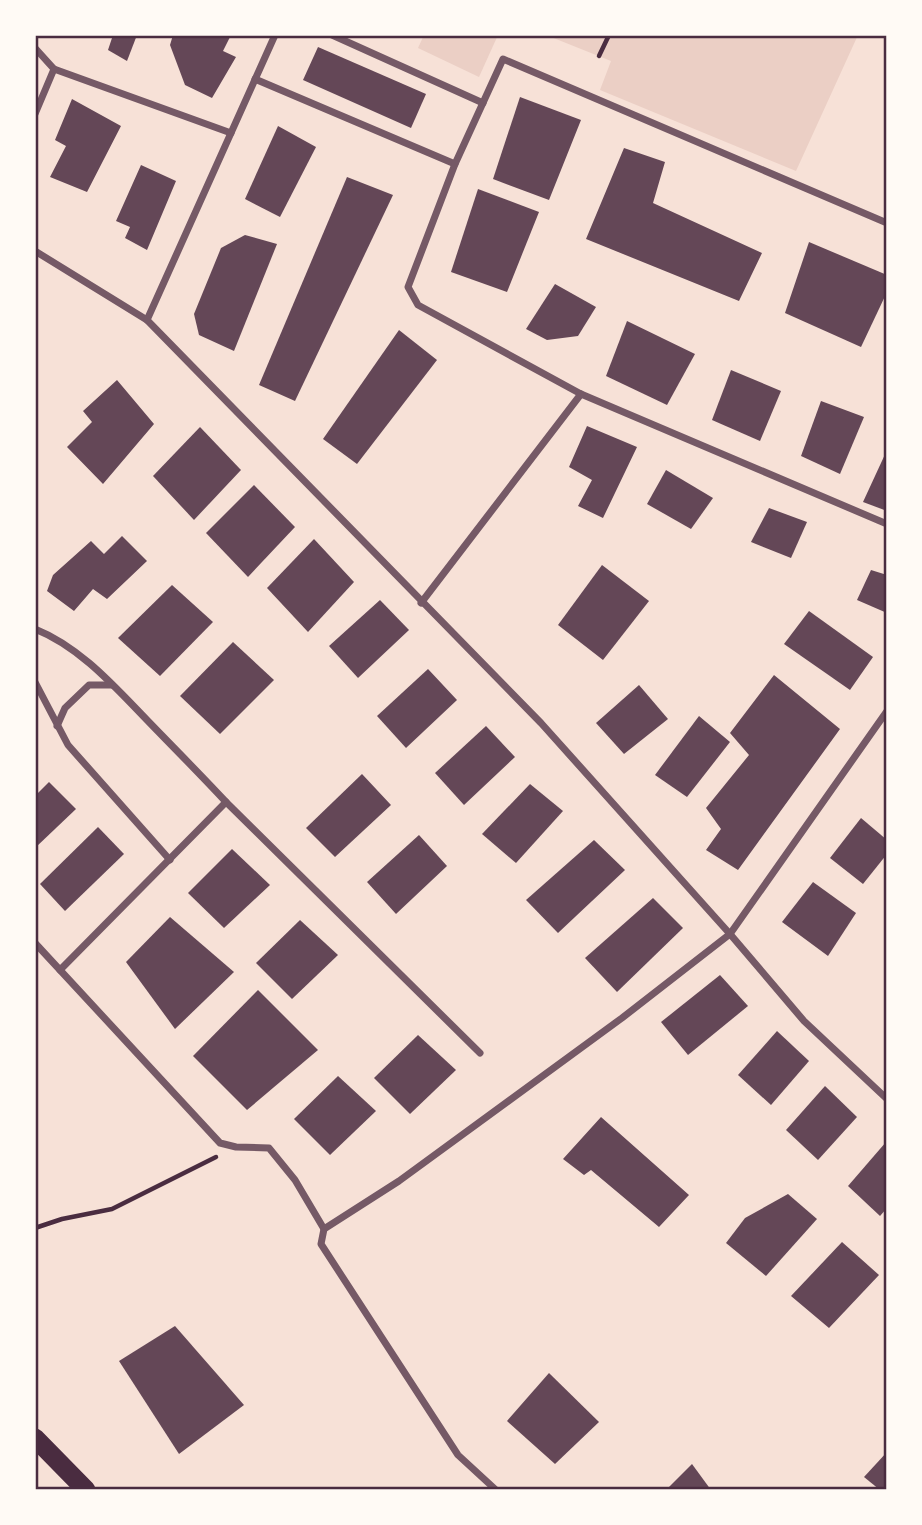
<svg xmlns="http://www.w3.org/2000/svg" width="922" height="1525" viewBox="0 0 922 1525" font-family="'Fira Sans Condensed',sans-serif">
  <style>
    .green { fill: #ebcfc5 }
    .building { fill: #644757 }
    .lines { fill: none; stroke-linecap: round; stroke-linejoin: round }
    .path { stroke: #4a2c40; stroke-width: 4.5 }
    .minor { stroke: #755966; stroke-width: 7 }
    .trunk { stroke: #4a2c40; stroke-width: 19 }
    .neatline { fill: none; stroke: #4a2c40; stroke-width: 2.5 }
  </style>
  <rect width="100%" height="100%" fill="#f7e1d7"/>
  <g class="green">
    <path d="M424,35H498L479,77L418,48Z"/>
    <path d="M546,35H858L796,171L600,90L611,61Z"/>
  </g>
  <g class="building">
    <path d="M113,35H137L127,61L108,50Z"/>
    <path d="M173,35H231L223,51L236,57L212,98L185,85L170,45Z"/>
    <path d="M318,47L426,94L411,128L303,80Z"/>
    <path d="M520,97L581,120L549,200L493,179Z"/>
    <path d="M72,99L121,126L87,192L50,177L66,146L55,140Z"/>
    <path d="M278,126L316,147L280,217L245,199Z"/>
    <path d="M624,148L665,162L653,203L762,253L739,301L586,239Z"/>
    <path d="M141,165L176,181L147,250L125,238L130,227L116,221Z"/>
    <path d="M347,177L393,195L295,401L259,385Z"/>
    <path d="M478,189L539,212L507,292L451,272Z"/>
    <path d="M245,235L277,244L234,351L199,335L194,314L221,248Z"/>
    <path d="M809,242L887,275V292L861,347L785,313Z"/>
    <path d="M555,284L596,307L578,336L547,340L526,329Z"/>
    <path d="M627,321L695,354L667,405L606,376Z"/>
    <path d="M399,330L437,360L357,464L323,439Z"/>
    <path d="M731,370L781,391L760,441L712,420Z"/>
    <path d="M117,380L154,424L103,484L67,447L92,422L83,411Z"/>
    <path d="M821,401L864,417L840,474L801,456Z"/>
    <path d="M587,426L637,447L603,518L578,506L592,480L569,467Z"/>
    <path d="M200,427L241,470L194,520L153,476Z"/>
    <path d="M887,450V511L863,502Z"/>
    <path d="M666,470L713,498L691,529L647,504Z"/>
    <path d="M254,485L295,527L248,577L206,533Z"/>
    <path d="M769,508L807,522L791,558L751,542Z"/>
    <path d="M122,536L147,561L107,599L93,589L74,611L47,591L53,575L91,541L104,554Z"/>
    <path d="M314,539L354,582L308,632L267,588Z"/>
    <path d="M602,565L649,601L603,660L558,625Z"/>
    <path d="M871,570L887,575V613L857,600Z"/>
    <path d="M172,585L213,622L160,676L118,638Z"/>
    <path d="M380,600L409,630L358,678L329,646Z"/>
    <path d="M809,611L873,657L850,690L784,644Z"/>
    <path d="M233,642L274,680L220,734L180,696Z"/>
    <path d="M428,669L457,700L406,748L377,716Z"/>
    <path d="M774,675L840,729L738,870L706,850L721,829L706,808L749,755L730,733Z"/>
    <path d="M639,685L668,719L624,754L596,723Z"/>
    <path d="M699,716L730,742L687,797L655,775Z"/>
    <path d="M486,726L515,757L464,805L435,773Z"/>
    <path d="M362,774L391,805L335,857L306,828Z"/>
    <path d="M49,782L76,809L35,848V796Z"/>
    <path d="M530,784L563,811L516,863L482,834Z"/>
    <path d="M861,818L887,840V854L863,884L830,858Z"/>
    <path d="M98,827L124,854L65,911L40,884Z"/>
    <path d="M419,835L447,866L396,914L367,882Z"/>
    <path d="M594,840L625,870L558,933L526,900Z"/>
    <path d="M232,849L270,885L224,928L188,893Z"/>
    <path d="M813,882L856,913L828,956L782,922Z"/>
    <path d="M653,898L683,928L617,992L585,958Z"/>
    <path d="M170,917L234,972L175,1029L126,962Z"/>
    <path d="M300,920L338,955L292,999L256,963Z"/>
    <path d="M720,975L748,1006L688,1055L661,1022Z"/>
    <path d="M258,990L318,1050L247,1110L193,1056Z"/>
    <path d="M777,1031L809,1061L771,1105L738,1075Z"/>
    <path d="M418,1035L456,1070L410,1114L374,1078Z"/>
    <path d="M338,1076L376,1111L330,1155L294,1119Z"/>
    <path d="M825,1086L857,1117L818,1160L786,1130Z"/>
    <path d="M601,1117L689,1195L659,1227L591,1170L584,1175L563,1159Z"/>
    <path d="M886,1142L887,1208L880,1216L848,1186Z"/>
    <path d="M788,1194L817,1219L766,1276L726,1243L745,1218Z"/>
    <path d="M842,1242L879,1275L829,1328L791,1296Z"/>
    <path d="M175,1326L244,1405L179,1454L119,1361Z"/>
    <path d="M549,1373L599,1422L555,1464L507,1421Z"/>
    <path d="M887,1452V1490H880L864,1477Z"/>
    <path d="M692,1464L711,1490H666Z"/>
  </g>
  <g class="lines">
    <g class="path">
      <path d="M599,56L609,35"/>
      <path d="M35,1228L62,1219L112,1209L216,1157"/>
    </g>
    <g class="minor">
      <path d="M332,35L483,103"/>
      <path d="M35,48L54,69L35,114"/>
      <path d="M54,69L231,133"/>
      <path d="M255,79L455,164"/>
      <path d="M887,223L503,59L455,164L408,287L418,305L581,394L887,524"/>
      <path d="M35,251L147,320L541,723L730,934L804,1021L887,1099"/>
      <path d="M147,320L275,35"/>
      <path d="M421,603L581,394"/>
      <path d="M35,629C80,647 114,686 147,720C173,747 200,774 226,802"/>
      <path d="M35,682L68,745L170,860"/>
      <path d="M57,726L65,708L89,685H112"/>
      <path d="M35,943L220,1143L236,1147L269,1148L295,1180L324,1229"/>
      <path d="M60,970L226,802L480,1053"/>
      <path d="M496,1490L458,1455L321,1244L324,1229L399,1181L622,1018L730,934L887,711"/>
    </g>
    <path class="trunk" d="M35,1438L86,1490"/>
  </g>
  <rect width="922" height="1525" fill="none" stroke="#fffaf5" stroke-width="74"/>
  <rect x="37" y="37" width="848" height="1451" class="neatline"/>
</svg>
